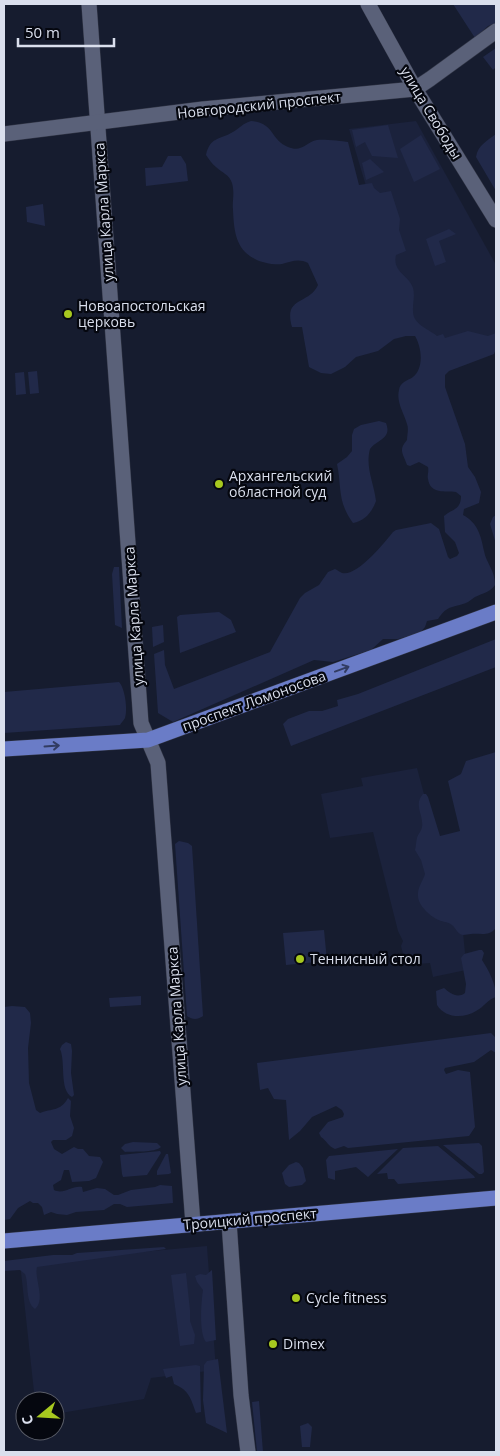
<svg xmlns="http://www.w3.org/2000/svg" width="500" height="1456" viewBox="0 0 500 1456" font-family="'Open Sans',sans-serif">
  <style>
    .built { fill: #1b223c }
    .green { fill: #212949 }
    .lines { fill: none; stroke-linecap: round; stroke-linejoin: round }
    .minor-casing { stroke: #323646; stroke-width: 16 }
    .major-casing { stroke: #323646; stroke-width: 16 }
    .minor { stroke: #5a6179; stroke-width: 15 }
    .major { stroke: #6a7cc7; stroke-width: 15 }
    .oneway { stroke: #323c62 }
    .poi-dot { fill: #a7c81f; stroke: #05070f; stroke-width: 2 }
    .labels { text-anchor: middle; stroke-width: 4.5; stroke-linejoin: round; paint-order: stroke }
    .street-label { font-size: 14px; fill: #dadfed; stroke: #05070f }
    .poi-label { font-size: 14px; fill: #dadfed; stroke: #05070f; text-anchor: start }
  </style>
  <rect width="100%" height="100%" fill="#161c2f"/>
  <g class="built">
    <path d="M416,121L496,265V339L428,365L390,276L377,223L349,129Z"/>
    <path d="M417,768L424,794L422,796L446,920L463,932L465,953L463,956L466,970L433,977L430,963L406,965L401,946L403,941L398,931L373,832L330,838L321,794L363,786L361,778Z"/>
    <path d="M207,1246L216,1370L151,1378L144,1399L55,1414V1401H35L20,1263Z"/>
  </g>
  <g class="green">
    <path d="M453,4H496V23L488,26L475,38Z"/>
    <path d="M496,48V67L493,70L483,57Z"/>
    <path d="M251,121C275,123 270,140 288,147C302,153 306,142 317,140C323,139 342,141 348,142L359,185L372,183L374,188L380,193L391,191L400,219L399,230L406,251L396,255C392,272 409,275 413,288C416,298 410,310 415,319C419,326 431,331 437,336L443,334L445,338L468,331L488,336L496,333V349L494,354L449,371L445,375V387L465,444L468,467L475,477L481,492L479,503L464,509L463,515C478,523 481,536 484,551C486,563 495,570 495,585C489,593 483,593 475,597C473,598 471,600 468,602C453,609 449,603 438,619L427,621L425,627L420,633L398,639H383L371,650L333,662L314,660L173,722L158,713L154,654L164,650L165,665L174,689L270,652L300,598L305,593L319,585L328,572L335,569C338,570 339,572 342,573C357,577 385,542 393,532L396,530L431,523L439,529L448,557L450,559L457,556L459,553L455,542L445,532L444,516C452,509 461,510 461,496L456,492C445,491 430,494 428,479C427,475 429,472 428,467L419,462L410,466L407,465C403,453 398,450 407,440C407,435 409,429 407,424C404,413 396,402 399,390C400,382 407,381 413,377C424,368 422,348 415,336H406L394,339L378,351L356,357L345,367L331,374L321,373L309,367L302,327H292C283,296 309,305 318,285L308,263C298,258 291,262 282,264C274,265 262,263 255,259C235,249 234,230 233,210C232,200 235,194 232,183C229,174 222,173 216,167C212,164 209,159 206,155C210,137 219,140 231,133C239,129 243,123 251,121Z"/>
    <path d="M388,125L398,158L372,156L365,142L356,147L352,130Z"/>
    <path d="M496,134V191L476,157C478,145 487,141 496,134Z"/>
    <path d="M421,135L440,169L414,182L400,149Z"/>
    <path d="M168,156H181L186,164L188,181L146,186L145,168L162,167Z"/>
    <path d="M370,159L384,172L366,180L362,163Z"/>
    <path d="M43,204L45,226L27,222L26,207Z"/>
    <path d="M449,229L456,234L439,241L446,262L435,266L426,239Z"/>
    <path d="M37,371L39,393L30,394L28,372Z"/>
    <path d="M24,372L26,394L16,395L15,373Z"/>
    <path d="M379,421L386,423C392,439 378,439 370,449C365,467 374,483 376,501C372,512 365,521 353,523C337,501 342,488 337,464L347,457L352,451V435L354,429L361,425Z"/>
    <path d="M496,515V544L490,524L493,517Z"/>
    <path d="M114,567H119L122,628L115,625L112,574Z"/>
    <path d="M219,612L231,620L236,632L180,653L177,617L180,615Z"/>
    <path d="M163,625L164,642L153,647L152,627Z"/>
    <path d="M496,639V667L291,746L283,724L288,719L309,711H322L338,706L337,700L358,694Z"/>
    <path d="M119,682C125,688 128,710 125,718C124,720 121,723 120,725L4,733V692Z"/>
    <path d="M496,752V928C488,937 481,933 471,934C468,934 466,935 463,935C457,934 456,928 452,925C448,922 445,922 441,921C432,918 418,906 418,896C417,888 423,881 425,874L421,860L415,850C416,846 416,842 417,838C418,834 421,832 422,827C424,815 413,805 423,794H426L428,797L440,836L460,831L448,781L461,774L466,761Z"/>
    <path d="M179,841L188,843L192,846L203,1016C197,1020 193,1020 187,1016L175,844Z"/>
    <path d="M324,930L327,961L286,965L283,933Z"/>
    <path d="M479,950H482L484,953L482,960C489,971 496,984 496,997C488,999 484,1007 476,1011C463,1019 445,1018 437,1005L436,991L444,988C450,993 457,999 465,993L466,984L461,958L464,954Z"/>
    <path d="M141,996V1005L110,1007L109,998Z"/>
    <path d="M12,1006L25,1007L30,1013L31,1023L28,1048L29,1083L36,1110L40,1113C52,1108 60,1112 68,1098L71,1101L70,1116L74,1128L72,1136L66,1140H53L51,1142L54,1149L62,1154L74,1147L78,1149H83L89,1156L100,1157L103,1162L96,1178L89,1181L72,1182L69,1170H64L61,1180L53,1185L54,1190C64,1195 72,1185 82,1187L83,1192L97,1188L105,1189L114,1195H118L131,1190L155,1187L160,1185L172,1186L173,1203L127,1207L120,1204H114L104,1210L76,1212L67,1215L57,1214L51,1212L44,1215L42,1207L38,1203H33L30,1201L18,1208L10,1219L4,1220V1007Z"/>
    <path d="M491,1033L496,1038V1053L491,1050L474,1062L445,1068L444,1070L446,1074L458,1070L470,1072L475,1127L469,1136L348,1148L344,1146L335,1149C328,1146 327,1141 321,1137L319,1133L328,1122L343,1117L344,1114L342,1110L336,1106L312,1117L300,1131L289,1140L286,1100L274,1099L268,1088L260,1090L257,1063Z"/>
    <path d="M66,1042L71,1044L72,1051L71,1073L74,1095L72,1097C59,1090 66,1062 60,1049L62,1045Z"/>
    <path d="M133,1142L157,1143L161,1147C154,1153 134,1151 125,1152L121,1148L125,1144Z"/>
    <path d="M479,1143L482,1146L484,1172L482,1174H479L443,1145Z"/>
    <path d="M438,1146L474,1176L475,1178L398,1184L394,1179H388L387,1173L377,1174L403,1148Z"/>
    <path d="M398,1149L368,1177L356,1167L335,1171V1180L328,1178L326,1160L329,1156Z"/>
    <path d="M160,1151L161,1153L147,1175L123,1177L122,1174L120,1155Z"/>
    <path d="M166,1154H168L171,1173L169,1174L157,1175V1171Z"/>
    <path d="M296,1162L299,1163L303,1168L306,1181L302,1185L289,1187L285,1184L282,1173L289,1165Z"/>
    <path d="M164,1247L166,1249L37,1267C34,1278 46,1300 35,1309C25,1302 29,1284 25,1274L20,1270L4,1271V1261L53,1255H72L77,1253Z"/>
    <path d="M212,1270L216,1340L206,1342C199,1333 201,1303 203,1290L197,1282L195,1276L200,1274L206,1275Z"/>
    <path d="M186,1273L190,1310V1321L195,1335L194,1344L180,1346L171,1275Z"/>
    <path d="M218,1359L227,1433L206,1423L203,1400L204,1365L207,1361Z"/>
    <path d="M196,1365L200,1366L201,1412L196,1413C191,1399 189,1390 174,1384L172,1376L166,1378L163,1369Z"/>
    <path d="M259,1401L263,1452H257L252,1402Z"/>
    <path d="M308,1423L312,1427L310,1447H302L300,1426Z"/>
  </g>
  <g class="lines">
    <defs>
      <g id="minor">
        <path d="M89,4L141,723L158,763L193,1224"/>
        <path d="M368,4L415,89L496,220"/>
        <path d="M4,134L203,109L415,89L430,79L496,31"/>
        <path d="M229,1222L241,1395L248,1452"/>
      </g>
      <g id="major">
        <path d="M4,749L148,740L496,612"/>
        <path d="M4,1241L496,1198"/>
      </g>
    </defs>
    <use href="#minor" class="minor-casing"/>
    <use href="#major" class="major-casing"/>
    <use href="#minor" class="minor"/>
    <use href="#major" class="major"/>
  </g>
  <defs><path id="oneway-shaft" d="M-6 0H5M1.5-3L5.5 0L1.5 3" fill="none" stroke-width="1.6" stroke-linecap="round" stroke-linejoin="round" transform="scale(1.25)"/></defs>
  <g class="oneway">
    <use href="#oneway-shaft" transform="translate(342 669) rotate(-20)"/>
    <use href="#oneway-shaft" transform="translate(52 746) rotate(-4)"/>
  </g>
  <g class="poi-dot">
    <circle cx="68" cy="314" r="5"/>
    <circle cx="219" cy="484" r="5"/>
    <circle cx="300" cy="959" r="5"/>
    <circle cx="296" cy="1298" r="5"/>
    <circle cx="273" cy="1344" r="5"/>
  </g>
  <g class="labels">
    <g class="street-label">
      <text transform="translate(259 105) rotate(-6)" y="5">Новгородский проспект</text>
      <text transform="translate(431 113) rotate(59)" y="5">улица Свободы</text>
      <text transform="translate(104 212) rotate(-94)" y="5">улица Карла Маркса</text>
      <text transform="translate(134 616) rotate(-94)" y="5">улица Карла Маркса</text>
      <text transform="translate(254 701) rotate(-20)" y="5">проспект Ломоносова</text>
      <text transform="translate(177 1016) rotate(-94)" y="5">улица Карла Маркса</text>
      <text transform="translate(250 1219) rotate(-5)" y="5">Троицкий проспект</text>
    </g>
    <g class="poi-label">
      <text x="78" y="311">Новоапостольская<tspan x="78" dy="16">церковь</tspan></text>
      <text x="229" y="481">Архангельский<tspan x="229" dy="16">областной суд</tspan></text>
      <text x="310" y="964">Теннисный стол</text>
      <text x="306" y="1303">Cycle fitness</text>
      <text x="283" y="1349">Dimex</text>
    </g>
  </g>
  <rect width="500" height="1456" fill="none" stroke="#dadfed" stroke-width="10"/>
  <g transform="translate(40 1416) rotate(252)"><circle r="24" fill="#05070f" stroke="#5a5d68"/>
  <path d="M0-4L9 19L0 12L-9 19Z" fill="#a7c81f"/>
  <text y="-8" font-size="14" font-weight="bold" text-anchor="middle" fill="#dadfed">С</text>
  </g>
  <path d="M18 38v8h96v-8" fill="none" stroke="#dadfed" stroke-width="2.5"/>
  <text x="25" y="38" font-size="15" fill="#dadfed" stroke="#05070f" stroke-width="4" paint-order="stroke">50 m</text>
</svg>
